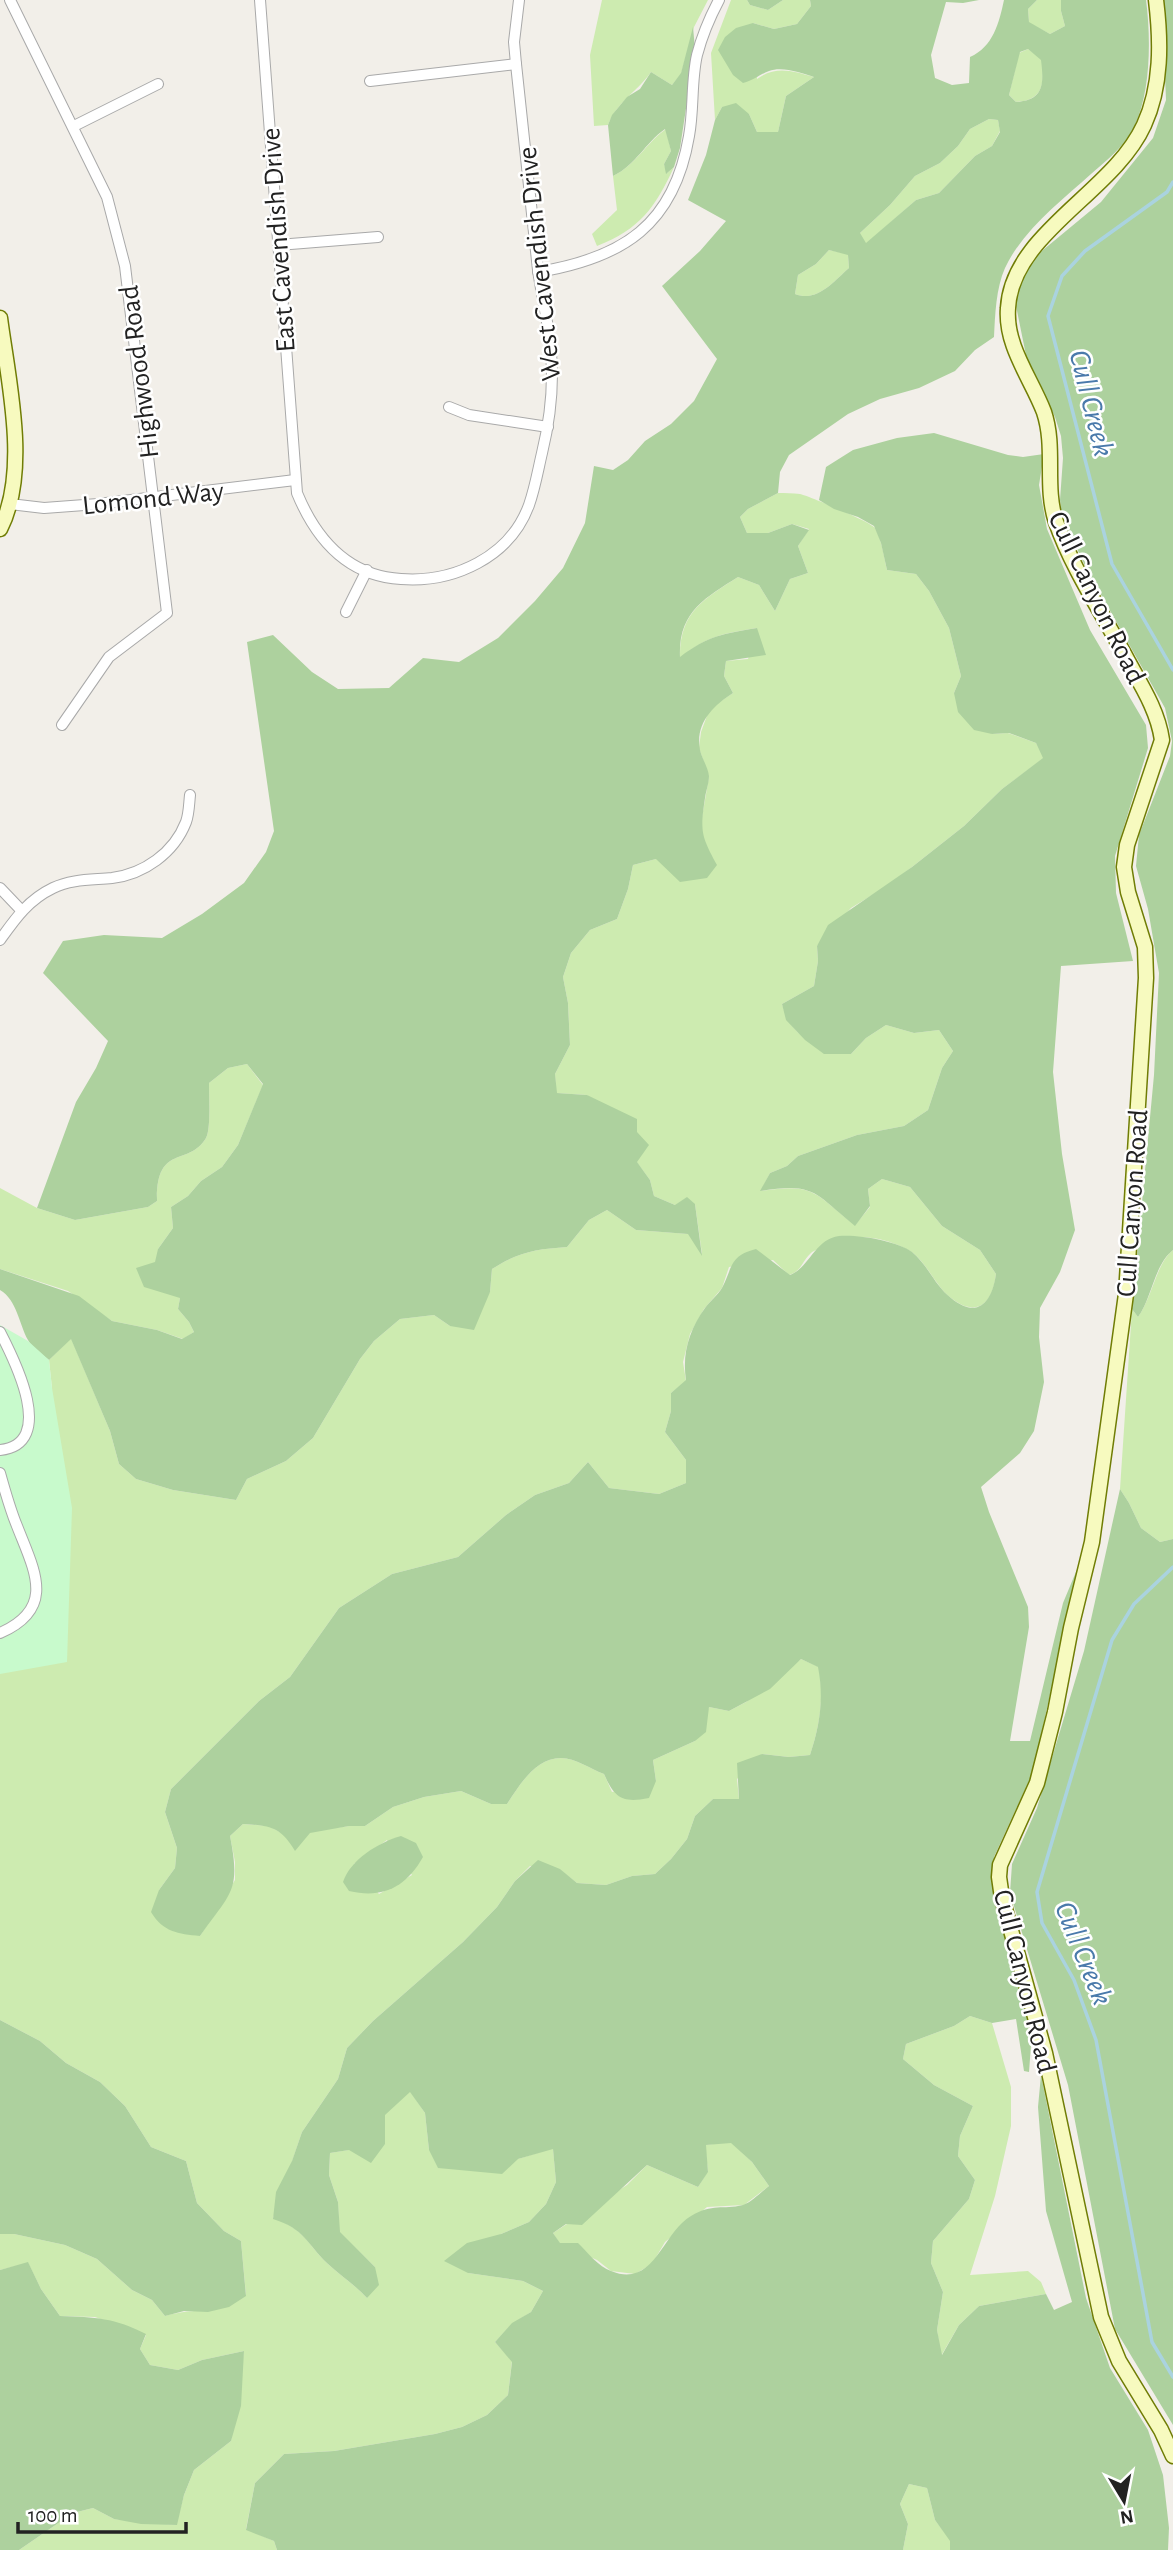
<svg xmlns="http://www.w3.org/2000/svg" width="1173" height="2550" viewBox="0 0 1173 2550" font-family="'Alegreya Sans',sans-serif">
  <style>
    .grass { fill: #cdebb0; fill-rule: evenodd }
    .forest { fill: #add19e; fill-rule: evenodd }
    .park { fill: #c8facc }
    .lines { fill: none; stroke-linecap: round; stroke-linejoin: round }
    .stream { stroke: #aad3df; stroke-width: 3.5 }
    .street-casing { stroke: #a9a9a9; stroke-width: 12 }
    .secondary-casing { stroke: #707d05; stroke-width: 17 }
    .street { stroke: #fff; stroke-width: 10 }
    .secondary { stroke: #f7fabf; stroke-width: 14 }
    .labels { text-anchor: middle; stroke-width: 5; stroke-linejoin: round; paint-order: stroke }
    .street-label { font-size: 28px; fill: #222; stroke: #fff }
    .water-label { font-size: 30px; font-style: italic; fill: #4a7aab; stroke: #fff }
  </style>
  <rect width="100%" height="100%" fill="#f2efe9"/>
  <g class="grass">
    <path d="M602,0H708L694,27L681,74L672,85L651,72C638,91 616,103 608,125L594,126L590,55Z"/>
    <path d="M731,0H747L750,5L768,10L783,0H810L811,6L797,24L774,29L753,23L757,79C776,65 793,71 814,77L786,96L778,132H757L749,114L722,107L715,120L711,53Z"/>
    <path d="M1037,0H1061V11L1065,26L1050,34L1029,23L1028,9Z"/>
    <path d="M1028,49L1042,59C1044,84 1044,100 1016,102L1009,95L1019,53Z"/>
    <path d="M989,119L998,120L1000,131L992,146L975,156L939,193L916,200L866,244L859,234L890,205L915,176L940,163L958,146L970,129Z"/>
    <path d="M666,129L671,151L664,164L667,173L674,167C655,208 640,229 597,246L592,234L617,210L613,176C636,165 646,143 666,129Z"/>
    <path d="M829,250L848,254L849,268C834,281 817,303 795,294L798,275L816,264Z"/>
    <path d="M778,493C785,493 793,493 800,494C809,496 871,522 875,528C882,540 884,557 887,570L916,574L929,591L949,628L961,676L954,693L992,734L1008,733L1036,743L1044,758L1002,789L964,826L912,867L887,886L851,908L817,946L818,961L814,986L782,1004C793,1042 817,1044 851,1054L866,1038L886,1025L914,1033L939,1030L953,1051L942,1068L928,1110L904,1126L857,1135L798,1156L787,1166L770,1173L761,1191C817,1182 815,1195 855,1225L870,1207L868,1189L882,1179L910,1187L942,1226L980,1250L996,1274C993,1302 978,1319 951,1298C937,1288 928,1265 913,1253C900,1243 873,1236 857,1237C849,1238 816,1248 811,1253C802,1261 802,1271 789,1275L773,1260L729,1267L722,1288L704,1309L690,1334L683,1362L686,1381L671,1393V1411L665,1432L686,1460V1483L659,1494L609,1488L588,1462L569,1483L535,1495L506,1515L458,1557L392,1574L339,1608L290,1677L259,1701L171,1789L165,1812L177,1848L175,1868L159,1890L200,1936L235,1880V1862L230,1836L243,1824L269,1826L285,1835L349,1826H365L393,1807L424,1797L461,1791L491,1804H507C519,1786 535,1758 561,1758C575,1758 591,1769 604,1774L612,1792L656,1781L653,1760L695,1741L709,1707L729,1711L746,1702L801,1659L819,1667C824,1698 820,1725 810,1755L789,1757L762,1754L737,1779L739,1799H713L695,1816L687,1839L671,1859L655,1874L632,1876L606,1885L577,1883L559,1869L530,1866L515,1881L497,1907L463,1942L373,2021L347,2048L338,2079L302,2132L273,2218C305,2229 306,2243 328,2264C341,2276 355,2285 367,2298L375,2267L339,2232L338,2202L329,2175L330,2153L385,2144L384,2115L410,2091L425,2113L429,2150L518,2159L553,2148L556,2182L546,2204L529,2222L501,2234L468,2273L523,2281L543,2291L531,2312L512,2324L495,2342L512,2361L508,2395L487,2415L462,2427L435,2434L334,2451L284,2454L255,2483L246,2529L274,2541L277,2550H19L73,2513L93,2508L114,2519L176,2525L184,2495L194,2470L231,2441L244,2351L202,2360L178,2370L150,2365L140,2349L146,2335L95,2317L60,2316L41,2289L28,2263L0,2270V2234H14L65,2245L97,2259L132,2290L152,2300L165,2316C199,2306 213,2317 246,2295L241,2241L224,2231L197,2203L186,2161L151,2147L125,2106L100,2082L66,2063L40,2041L0,2020V1657L52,1388L49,1360L71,1338L110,1431L119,1464L136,1479L173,1490L236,1500L247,1479L286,1461L313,1438L360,1359L374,1341L400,1319L434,1315L450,1326L490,1292L492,1269C518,1252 537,1249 567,1247L589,1220L607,1210L636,1230L689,1234L702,1254L695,1204L675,1205L654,1196L650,1180L587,1095L556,1093L555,1074L570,1045L568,1003L563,977L571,953L590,930L617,919L628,889L633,865L656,859L702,838V817L709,777L699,748L701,732L708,713L715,705L733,693L724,676L726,661L748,659L757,628C722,634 709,635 680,658C679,612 704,599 738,577L759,585L775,611L790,579L808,573L798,546L809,529L792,524L768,533H747L740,517L748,509ZM387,1840L412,1875L379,1894L354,1864Z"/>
    <path d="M247,1064L263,1085L238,1145L222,1167L201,1181L188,1196L171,1207L173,1228L158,1249L180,1298L178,1309L189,1322L194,1332L183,1339L157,1330L112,1321L68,1291L0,1269V1188L37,1208L75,1220L148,1207L157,1201C156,1143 189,1167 206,1138C211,1129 209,1095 209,1083L228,1068Z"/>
    <path d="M1173,1250V1539L1160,1542L1141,1528L1129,1503L1120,1489L1132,1309L1138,1317C1152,1298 1156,1264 1173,1250Z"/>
    <path d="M970,2016L992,2023L1011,2087V2126L995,2196L970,2275L1028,2271L1041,2282L1046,2294L979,2306L959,2325L941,2356L937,2330L943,2292L931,2263L933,2241L969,2199L975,2180L958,2156L960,2136L973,2106L934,2085L903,2059L906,2044L954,2026Z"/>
    <path d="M731,2142L752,2162L769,2186L744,2205L707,2207L665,2242L652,2264L635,2274L611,2271L597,2260L560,2244L553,2233L627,2185L647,2165L698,2187L708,2171L705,2145Z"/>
    <path d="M909,2484L927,2488L935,2520L951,2541L950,2550H903L908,2524L900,2504Z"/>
  </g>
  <g class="forest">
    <path d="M747,0H783L768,10L750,5Z"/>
    <path d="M810,0H979L963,3L946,2L931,55L935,78L952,85L969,83L970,57C993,47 999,23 1004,0H1037L1028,9L1029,22L1050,34L1065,26L1061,11V0H1146C1151,38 1151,92 1134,127C1124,147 1107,160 1091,174C1061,201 1022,231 1005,268C996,288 995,315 994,337L975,350L955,371L919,388L880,399L848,414L789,455L780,472L778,493L748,509L740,517L747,533H768L792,524L809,530L798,546L808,573L790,579L775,611L759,585L738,577C705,598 678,612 680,657C709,635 723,634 757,628L766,655L726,661L724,676L733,693C713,706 695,723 700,750C702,759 708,767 709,776C709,783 706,791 705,798C700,831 701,836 717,865L707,878L680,882L656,859L633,865L628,889L617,919L590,930L571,953L563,977L568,1003L570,1045L555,1074L557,1093L587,1095L637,1119V1132L649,1145L637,1162L650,1180L654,1196L675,1205L687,1197L695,1204L702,1256L688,1234L636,1230L607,1210L589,1220L567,1247C537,1249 518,1252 492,1269L490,1292L474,1330L450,1326L434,1315L400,1319L374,1341L360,1359L313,1438L286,1461L247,1479L236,1500L173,1490L136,1479L119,1464L110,1431L71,1339L49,1360C43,1355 32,1348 28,1340C19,1324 17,1300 0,1290V1269L79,1296L112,1321L157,1330L182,1339L194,1332L189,1322L178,1309L180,1298L144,1287L136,1268L155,1262L158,1249L173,1228L171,1207L188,1196L201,1181L222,1167L238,1145L263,1084L247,1064L228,1068L209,1083C209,1095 211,1129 206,1138C189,1167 156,1143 157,1201L148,1207L75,1220L37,1208L76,1102L96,1068L108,1041L43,973L63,941L104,935L162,938L202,914L244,883L266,852L274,831L247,642L273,635L312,672L338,689L389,688L423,658L459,662L498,638L535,601L563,568L585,523L594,466L613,470L628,460L645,441L671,424L694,401L717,359L662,286L700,251L726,221L688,200L706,155L715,120L722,107L736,103L749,114L757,132H778L786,96L814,77C802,73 782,66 769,71C760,74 755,80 743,83L733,75L718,50L725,37L736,28L753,23L774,29L797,24L811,6ZM1028,49L1041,60C1044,84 1044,100 1016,102L1009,95L1020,52ZM989,119L998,120L1000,132L992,146L975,156L939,193L916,200L866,243L860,233L890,205L915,176L940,163L958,146L970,129ZM829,250L848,255L849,268C834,281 817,303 795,294L798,275L816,264Z"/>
    <path d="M1162,0H1173V1250C1154,1265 1152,1298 1138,1317L1132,1309L1154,1075L1159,973L1148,909L1136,866L1139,835L1170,756L1172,741L1165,708L1087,570L1062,517L1060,500L1063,458L1061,436L1055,417L1027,360L1016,306L1018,289L1031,260L1101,202L1153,138L1166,100Z"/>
    <path d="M693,27L695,49L680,148L674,167L666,174L664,164L671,151L665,129C645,143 636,165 613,176L608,125L612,115L627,97L640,89L651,72L672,85L681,73Z"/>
    <path d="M934,433L1008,455L1023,457L1044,454L1039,485L1047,529L1090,630L1146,725L1148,748L1115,856L1116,893L1133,961L1061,966L1053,1072L1062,1154L1075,1230L1060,1272L1040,1308L1039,1337L1044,1382L1034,1431L1020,1453L981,1487L989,1512L1028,1607L1029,1627L1010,1741H1030L1063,1603L1078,1567L1033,1772L994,1857L995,1895L1001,1924L1025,2001L1031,2045L1029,2072L1024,2071L1016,2019L992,2023L970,2016L954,2026L906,2044L903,2059L934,2085L973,2106L960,2136L958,2156L975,2180L969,2199L933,2241L931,2263L943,2292L937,2330L942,2355L959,2325L979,2306L1046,2294L1054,2310L1072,2302L1046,2211L1038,2107L1041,2075L1086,2298L1110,2368L1148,2430L1163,2475L1169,2528L1168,2550H950V2541L935,2520L927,2488L909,2484L900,2504L908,2524L903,2550H277L274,2541L246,2530L255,2483L284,2454L334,2451L435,2434L462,2427L487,2415L508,2395L512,2362L495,2342L512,2323L531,2312L543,2291L523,2281L468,2273L444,2261L467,2243L501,2234L529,2222L546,2204L556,2182L553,2149L518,2159L502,2174L438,2168L429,2150L425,2113L410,2092L385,2115V2144L371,2163L349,2150L330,2153L329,2175L338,2202L340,2232L375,2267L379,2285L367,2298C355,2285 341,2276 328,2264C306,2243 305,2229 273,2219L276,2192L292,2161L302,2132L338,2079L347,2048L373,2021L463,1942L497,1907L515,1881L538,1860L560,1869L577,1883L606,1885L632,1876L655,1874L671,1859L687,1839L695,1816L713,1799H739L737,1763L762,1754L789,1757L810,1755C820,1725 824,1698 818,1667L801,1659L770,1689L729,1711L709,1707L706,1732L695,1741L653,1760L656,1781L649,1798C623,1803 615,1799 604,1774C591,1769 575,1758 561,1758C535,1758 519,1786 507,1804H491L461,1791L424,1797L393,1807L365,1826H349L310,1833L295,1851C280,1826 270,1826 243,1824L230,1836C241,1892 231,1892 200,1936C178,1934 163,1932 151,1912L159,1890L175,1868L177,1848L165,1812L171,1789L259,1701L290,1677L339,1608L392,1574L458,1557L506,1515L535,1495L569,1483L588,1462L609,1488L659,1494L686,1483V1460L665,1432L671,1411V1393L686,1380C682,1354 689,1330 705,1308C710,1301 718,1295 722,1288C733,1267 729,1256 756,1249L790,1275C809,1268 815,1239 839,1236C857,1234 898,1241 912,1252C928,1265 935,1286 951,1298C978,1320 992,1302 996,1274L980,1250L942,1226L910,1187L882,1179L868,1189L870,1206L855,1226C815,1194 816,1182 760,1191L770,1173L787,1166L798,1156L857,1135L904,1126L928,1110L942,1068L953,1051L939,1030L914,1033L886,1025L866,1038L851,1054H824L805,1040L786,1020L782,1004L814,986L818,961L817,946L828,925L912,867L964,826L1002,789L1043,758L1036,743L1009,733L992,734L974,730L958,712L954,693L961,676L949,628L929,591L916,574L887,570L881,543L874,526L858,517L834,509L819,500L826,467L853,450L897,438ZM731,2143L752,2162L769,2186C761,2192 752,2202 743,2205C722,2210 713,2203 691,2216C662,2233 654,2289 611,2271C599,2267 587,2252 578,2243H560L553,2233L566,2224L582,2225L647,2165L698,2187L708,2172L706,2145Z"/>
    <path d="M1120,1489L1129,1503L1141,1528L1160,1542L1173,1539V2425L1115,2329L1068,2085L1010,1893L1012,1864L1037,1808L1084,1651Z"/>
    <path d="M401,1836L416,1843L423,1857C406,1887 383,1899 349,1891L343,1882C350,1860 379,1842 401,1836Z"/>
    <path d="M0,2020L40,2041L66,2063L100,2082L125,2106L151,2147L186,2161L197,2203L224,2231L241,2241L246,2296L229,2307L208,2312L184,2311L165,2316L152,2300L132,2290L97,2259L65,2245L14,2234H0Z"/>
    <path d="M28,2262L41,2289L60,2316C95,2317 115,2318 146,2334L140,2349L150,2365L178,2370L202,2360L244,2351L241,2406L231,2441L194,2470L184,2495L177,2525L141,2524L114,2519L93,2508L73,2513L19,2550H0V2270Z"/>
  </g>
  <path class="park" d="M0,1325L28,1341L49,1360L52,1388L72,1508L67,1662L0,1674Z"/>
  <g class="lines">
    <g class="stream">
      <path d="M1173,182L1167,192L1085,251L1062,276L1048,316L1112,564L1173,670"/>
      <path d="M1173,1567L1134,1604L1112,1640L1037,1892L1042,1923L1074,1980L1096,2040L1152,2342L1173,2377"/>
    </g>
    <defs>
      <g id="street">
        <path d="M10,0L107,197L125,266L167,613L109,657L62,725"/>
        <path d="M260,0L297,493C316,539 348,576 401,579C454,583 510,557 529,505C535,488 538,470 542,453C550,420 554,387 551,353C549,325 542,298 538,270C530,201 524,133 516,64L514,42L519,0"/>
        <path d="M370,81L516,64"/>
        <path d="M74,126L158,84"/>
        <path d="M278,245L378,237"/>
        <path d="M538,272C623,258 674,225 689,136C694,109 691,81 697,55C702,36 710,17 719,0"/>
        <path d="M449,407L469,415L548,427"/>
        <path d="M10,504L44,508L98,504L295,480"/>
        <path d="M346,612L367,570"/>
        <path d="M0,888L21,910"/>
        <path d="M0,940C15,919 28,900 53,888C71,879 92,880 112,878C144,874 174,853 186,822C189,814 189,804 190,795"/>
        <path d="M0,1332C15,1361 57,1444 0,1450"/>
        <path d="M0,1473C5,1491 10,1509 17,1526C34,1570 57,1608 0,1633"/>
      </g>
      <g id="secondary">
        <path d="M1156,0C1161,41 1162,86 1144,125C1113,193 1012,233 1008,308C1005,346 1031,378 1044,412C1056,448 1044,486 1056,522C1073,571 1105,617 1129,663C1143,688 1158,712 1162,740L1127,845L1124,867L1128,892L1145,947L1146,978L1126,1294L1092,1542L1071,1628L1055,1712L1037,1783L1000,1865L999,1877L1002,1898L1045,2053L1101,2317L1119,2361L1161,2430L1173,2456"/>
        <path d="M0,318C8,380 30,471 0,529"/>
      </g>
    </defs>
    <use href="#street" class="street-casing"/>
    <use href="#secondary" class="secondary-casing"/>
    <use href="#street" class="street"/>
    <use href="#secondary" class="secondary"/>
  </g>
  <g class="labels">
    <g class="street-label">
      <text transform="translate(277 240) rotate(-94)" y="10">East Cavendish Drive</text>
      <text transform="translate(538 264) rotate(-96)" y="10">West Cavendish Drive</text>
      <text transform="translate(138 372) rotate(-97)" y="10">Highwood Road</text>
      <text transform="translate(153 497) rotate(-6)" y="10">Lomond Way</text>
      <text transform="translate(1098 597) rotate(64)" y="10">Cull Canyon Road</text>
      <text transform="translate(1131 1203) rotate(-86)" y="10">Cull Canyon Road</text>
      <text transform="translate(1026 1981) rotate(76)" y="10">Cull Canyon Road</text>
    </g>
    <g class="water-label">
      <text transform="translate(1092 403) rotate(76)" y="10">Cull Creek</text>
      <text transform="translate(1084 1953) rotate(68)" y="10">Cull Creek</text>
    </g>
  </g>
  <g transform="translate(1124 2501) rotate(170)" stroke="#ffffff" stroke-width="5" paint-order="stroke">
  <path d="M0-5L12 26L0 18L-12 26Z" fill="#222222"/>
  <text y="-10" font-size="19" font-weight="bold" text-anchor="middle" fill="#222222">N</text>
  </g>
  <path d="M18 2522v10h168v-10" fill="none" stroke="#222222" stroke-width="3.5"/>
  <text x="28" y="2522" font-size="21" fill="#222222" stroke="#ffffff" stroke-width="5" paint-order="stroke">100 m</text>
</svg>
